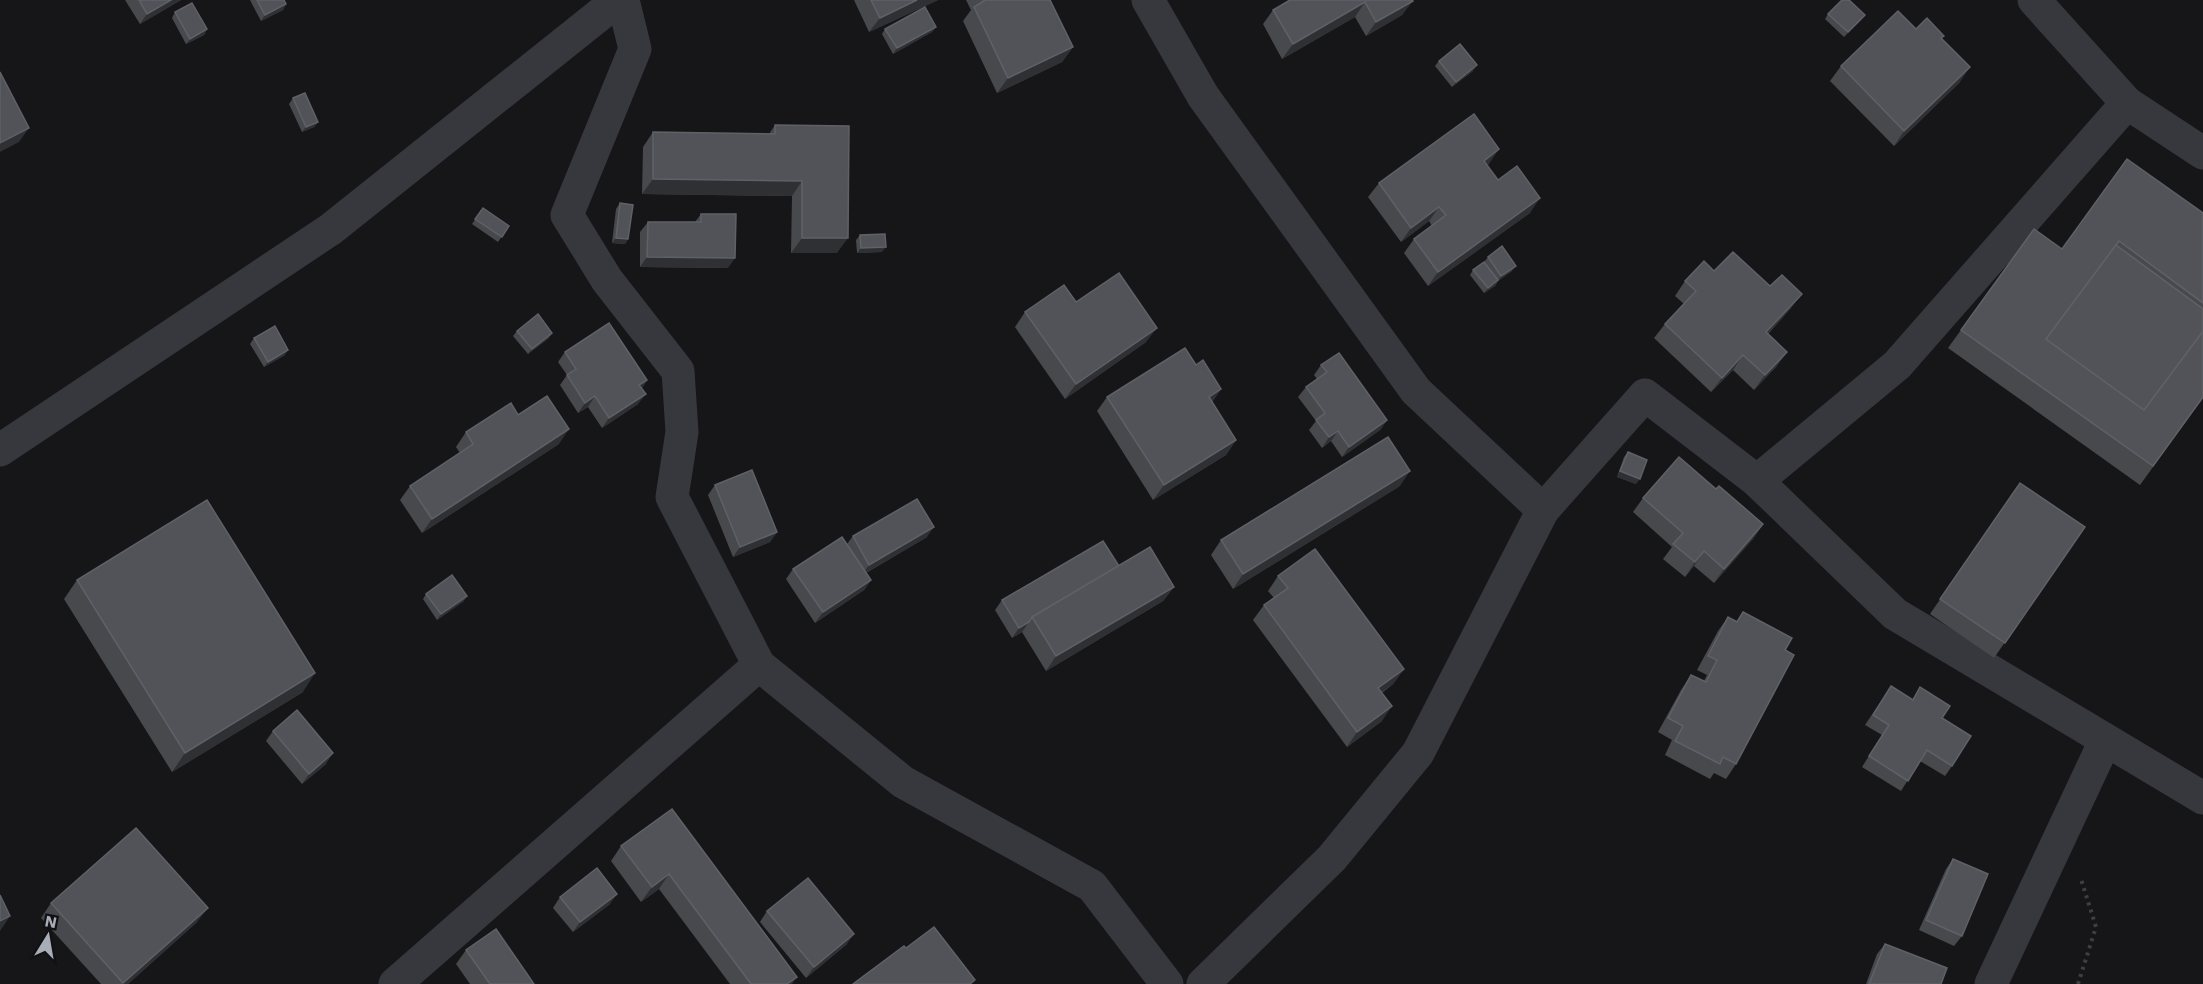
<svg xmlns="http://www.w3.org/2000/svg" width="2203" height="984" viewBox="0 0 2203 984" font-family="'Work Sans',sans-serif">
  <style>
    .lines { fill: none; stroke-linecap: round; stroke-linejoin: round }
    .path { stroke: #3d3f44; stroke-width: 4; stroke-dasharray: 3 4.5; stroke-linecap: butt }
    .minor { stroke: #37383d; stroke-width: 33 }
    .wall { fill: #47494d }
    .shaded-wall { fill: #2f3033 }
    .building { fill: #525359; stroke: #5f6168; stroke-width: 1.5 }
  </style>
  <rect width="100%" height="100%" fill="#161618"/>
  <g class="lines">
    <path class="path" d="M2078,984L2096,927L2081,879"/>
    <g class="minor">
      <path d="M623,0L635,49L567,215L607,280L678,371L682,432L672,497L759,665L903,782L1092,886L1167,984"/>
      <path d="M1148,0L1203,96L1416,391L1543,510"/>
      <path d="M2034,0L2127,103L2203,153"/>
      <path d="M0,450L331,229L618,0"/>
      <path d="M1757,481L1897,365L2127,103"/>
      <path d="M395,984L759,665"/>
      <path d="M1203,984L1332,858L1418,753L1543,510L1645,395L1757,481L1895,614L2203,798"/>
      <path d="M1991,984L2105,741"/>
    </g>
  </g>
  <g class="wall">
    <path d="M125,0H181L140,24Z"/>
    <path d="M250,0H284L286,4L283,10L261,21Z"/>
    <path d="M854,0H938L869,32Z"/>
    <path d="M966,0H1050L1073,47L1062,62L997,93L963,21L971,10Z"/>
    <path d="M1290,0H1412L1402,15L1366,36L1355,17L1282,59L1263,24L1273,10Z"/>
    <path d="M175,12L207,29L204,35L186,44L172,18Z"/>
    <path d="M1828,14L1865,15L1861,20L1844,37L1825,19Z"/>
    <path d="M936,27L932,32L893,54L882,34L885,29Z"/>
    <path d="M1916,29L1942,39L1960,82L1894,146L1830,81L1841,66Z"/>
    <path d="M1439,61L1473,71L1452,87L1435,66Z"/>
    <path d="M293,98L318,122L314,127L302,132L289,104Z"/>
    <path d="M775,125L837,253H791L792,196L642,194L643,147L653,132L769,134Z"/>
    <path d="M1489,164L1487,165L1498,180L1530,213L1428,286L1404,253L1414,239L1432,226L1429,221L1401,242L1368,197L1379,183Z"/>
    <path d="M620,203L628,239L625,244L612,243L616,209Z"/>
    <path d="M483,208L509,226L498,242L472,224Z"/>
    <path d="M2203,213V398L2140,485L1948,348L2034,229L2062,249Z"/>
    <path d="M701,214L728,268L640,267V232L648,222H695Z"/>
    <path d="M860,235L882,252L857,253L856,240Z"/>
    <path d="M1488,257L1512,271L1498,281L1495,286L1484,293L1470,275L1473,270L1484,262Z"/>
    <path d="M1714,271L1791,308L1768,334L1787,352L1776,367L1754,390L1733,370L1711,392L1654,338L1665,324L1684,304L1675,296L1685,281Z"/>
    <path d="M1076,302L1146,342L1065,399L1015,327L1025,312Z"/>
    <path d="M517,331L549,338L528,354L513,336Z"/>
    <path d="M254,338L285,355L264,367L250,344Z"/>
    <path d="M565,352L647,380L642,388L638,404L602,428L588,407L578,413L560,385L567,375L558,362Z"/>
    <path d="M1196,365L1221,389L1212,402L1236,440L1226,455L1153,500L1097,411L1107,397Z"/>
    <path d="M1321,365L1387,420L1380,430L1342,457L1331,441L1322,448L1309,430L1316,421L1298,397L1306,387L1317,379L1314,375Z"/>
    <path d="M518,415L559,444L422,533L400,500L410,486L460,453L456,447L466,432Z"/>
    <path d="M1628,452L1636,484L1617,477L1624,457Z"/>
    <path d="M2020,483L2085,527L1994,658L1930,614Z"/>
    <path d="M715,485L777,532L770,542L733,557L708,495Z"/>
    <path d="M1400,486L1233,589L1211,555L1221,540Z"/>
    <path d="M1716,489L1763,524L1753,539L1714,583L1694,566L1685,577L1663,559L1672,547L1633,512L1643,498Z"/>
    <path d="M853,536L927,537L866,573L871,580L864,590L815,623L786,579L793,569L847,544Z"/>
    <path d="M1119,566L1174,587L1163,601L1046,671L1022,632L1012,638L995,610L1002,600Z"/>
    <path d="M1278,576L1404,669L1393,684L1382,693V721L1347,747L1253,620L1264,605L1274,598L1268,591Z"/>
    <path d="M77,580L303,692L172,772L64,599Z"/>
    <path d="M426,594L464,601L437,620L423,599Z"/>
    <path d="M1743,612L1785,650L1736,764L1726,779L1714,773L1710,779L1665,755L1672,740L1658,732L1681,690L1691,675L1704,681L1707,675L1697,670L1718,631L1728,617L1737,621Z"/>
    <path d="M1891,686L1912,700L1920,687L1942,718L1952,766L1945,776L1920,761L1901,791L1862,767L1882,735L1865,725Z"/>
    <path d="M273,731L326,764L302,784L266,741Z"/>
    <path d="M672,809L792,984H730L659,889L641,902L611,861L621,846Z"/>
    <path d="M1953,859L1962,936L1954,946L1919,930L1946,869Z"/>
    <path d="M560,897L610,904L573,932L553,908Z"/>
    <path d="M51,903L197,922L128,984H101L41,918Z"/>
    <path d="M767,911L847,944L806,978L760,922Z"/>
    <path d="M1885,944L1941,984H1866L1877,954Z"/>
    <path d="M466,950L534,984H470L456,964Z"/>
  </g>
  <g class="shaded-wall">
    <path d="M171,0H181L140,24L147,14Z"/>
    <path d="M917,0H938L869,32L880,18Z"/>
    <path d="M1413,1L1402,15L1366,36L1376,22Z"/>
    <path d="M1365,2L1355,17L1282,59L1293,44Z"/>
    <path d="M286,4L283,10L261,21L265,15Z"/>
    <path d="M1865,15L1861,20L1844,37L1848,32Z"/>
    <path d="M936,27L932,32L893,54L897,48Z"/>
    <path d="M207,29L204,35L186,44L190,39Z"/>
    <path d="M1073,47L1062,62L997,93L1008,78Z"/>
    <path d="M1477,65L1473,71L1452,87L1456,82Z"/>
    <path d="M1970,67L1960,82L1894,146L1904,131Z"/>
    <path d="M318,122L314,127L302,132L306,127Z"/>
    <path d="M29,128L19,142L0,152V143Z"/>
    <path d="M1499,149L1489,164L1473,176L1484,161Z"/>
    <path d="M653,179L802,181L792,196L642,194Z"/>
    <path d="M1540,198L1530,213L1428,286L1438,272Z"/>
    <path d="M1439,207L1429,221L1401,242L1411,228Z"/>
    <path d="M616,238L628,239L625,244L612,243Z"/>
    <path d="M802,238H848L837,253H791Z"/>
    <path d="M886,247L882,252L857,253L861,248Z"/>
    <path d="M647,257L735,258L728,268L640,267Z"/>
    <path d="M1516,266L1512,271L1498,281L1501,276Z"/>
    <path d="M1498,280L1495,286L1484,293L1488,288Z"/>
    <path d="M1802,294L1791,308L1755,347L1766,332Z"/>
    <path d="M1157,328L1146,342L1065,399L1076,384Z"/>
    <path d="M552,333L549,338L528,354L532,349Z"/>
    <path d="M288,350L285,355L264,367L268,362Z"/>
    <path d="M1787,352L1776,367L1754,390L1765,375Z"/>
    <path d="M1743,355L1733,370L1711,392L1722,378Z"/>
    <path d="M647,380L640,391L639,385Z"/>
    <path d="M1221,389L1211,404L1209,397Z"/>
    <path d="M646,394L638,404L602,428L609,418Z"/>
    <path d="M595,396L588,407L578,413L585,403Z"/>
    <path d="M1387,420L1380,430L1342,457L1349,447Z"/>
    <path d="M569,429L559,444L422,533L432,519Z"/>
    <path d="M1338,431L1331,441L1322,448L1329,437Z"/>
    <path d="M1236,440L1226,455L1153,500L1164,485Z"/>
    <path d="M1410,471L1400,486L1233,589L1243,574Z"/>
    <path d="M1620,471L1640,479L1636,484L1617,477Z"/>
    <path d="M1763,524L1753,539L1714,583L1724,569Z"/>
    <path d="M934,527L927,537L862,575L869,565Z"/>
    <path d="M777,532L770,542L733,557L740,547Z"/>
    <path d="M1704,551L1694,566L1685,577L1695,562Z"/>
    <path d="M871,580L864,590L815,623L823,612Z"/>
    <path d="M1174,587L1163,601L1046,671L1056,656Z"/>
    <path d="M467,596L464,601L437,620L441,614Z"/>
    <path d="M1029,622L1022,632L1012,638L1019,628Z"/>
    <path d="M1404,669L1393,684L1368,702L1378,688Z"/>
    <path d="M315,673L303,692L172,772L185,753Z"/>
    <path d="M1392,706L1382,721L1347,747L1357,732Z"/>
    <path d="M333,753L326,764L302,784L309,774Z"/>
    <path d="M669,874L659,889L641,902L652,887Z"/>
    <path d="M617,894L610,904L573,932L580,922Z"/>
    <path d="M208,908L197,922L128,984H122Z"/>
    <path d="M10,916L0,931V921Z"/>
    <path d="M854,934L847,944L806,978L814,967Z"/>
    <path d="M797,977L792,984H787Z"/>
  </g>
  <g class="building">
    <path d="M139,0H171L147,14Z"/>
    <path d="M257,0H284L286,4L265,15Z"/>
    <path d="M871,0H917L880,18Z"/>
    <path d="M984,0H1050L1073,47L1008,78L974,7L984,1Z"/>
    <path d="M1290,0H1412L1413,1L1376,22L1365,2L1293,44L1273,10Z"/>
    <path d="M1842,0H1849L1865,15L1848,32L1828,14Z"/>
    <path d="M192,3L207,29L190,39L175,12Z"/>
    <path d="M925,7L936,27L897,48L885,29Z"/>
    <path d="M1898,11L1916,29L1927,18L1944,36L1941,38L1970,67L1904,131L1841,66Z"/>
    <path d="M1460,44L1477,65L1456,82L1439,61Z"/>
    <path d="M0,72L29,128L0,143Z"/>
    <path d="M305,93L318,122L306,127L293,98Z"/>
    <path d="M1474,114L1499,149L1484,161L1498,180L1517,166L1540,198L1438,272L1414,239L1446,215L1439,207L1411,228L1379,183Z"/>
    <path d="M775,125L849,126L848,238H802V181L653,179V132L775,134Z"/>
    <path d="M2127,159L2203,213V303L2119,241L2046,339L2144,410L2203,331V397L2153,466L1961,330L2034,229L2062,249Z"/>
    <path d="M620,203L633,205L628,239L616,238Z"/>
    <path d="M483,208L509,226L502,237L475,219Z"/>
    <path d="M701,214H736L735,258L647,257L648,222H701Z"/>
    <path d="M885,234L886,247L861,248L860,235Z"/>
    <path d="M2116,245L2203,309V331L2144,410L2046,339Z"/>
    <path d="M1502,246L1516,266L1501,276L1488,257Z"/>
    <path d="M1733,252L1770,286L1782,275L1802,294L1766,332L1787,352L1765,375L1743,355L1722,378L1665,324L1696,291L1685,281L1704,261L1714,271Z"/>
    <path d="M1484,262L1498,280L1488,288L1473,270Z"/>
    <path d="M1119,273L1157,328L1076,384L1025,312L1064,285L1076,302Z"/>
    <path d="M538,314L552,333L532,349L517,331Z"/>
    <path d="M609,323L647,380L639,385L646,394L609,418L595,396L585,403L567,375L576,369L565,352Z"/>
    <path d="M275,326L288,350L268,362L254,338Z"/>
    <path d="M1185,348L1196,365L1203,360L1221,389L1209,397L1236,440L1164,485L1107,397Z"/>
    <path d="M1339,353L1387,420L1349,447L1338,431L1329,437L1316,420L1325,413L1306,387L1327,372L1321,365Z"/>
    <path d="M547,396L569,429L432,519L410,486L473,444L466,432L511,403L518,415Z"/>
    <path d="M1388,437L1410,471L1243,574L1221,540Z"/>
    <path d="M1628,452L1647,460L1640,479L1620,471Z"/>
    <path d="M1679,457L1716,489L1719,486L1763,524L1724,569L1704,551L1695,562L1673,544L1683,533L1643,498Z"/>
    <path d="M752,470L777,532L740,547L715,485Z"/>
    <path d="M2020,483L2085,527L2005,643L1940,599Z"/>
    <path d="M917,499L934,527L869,565L853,536Z"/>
    <path d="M207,500L315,673L185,753L77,580Z"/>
    <path d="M842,537L871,580L823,612L793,569Z"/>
    <path d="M1103,541L1119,566L1032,617L1029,622L1019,628L1002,600Z"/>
    <path d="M1150,547L1174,587L1056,656L1032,617Z"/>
    <path d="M1315,549L1404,669L1378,688L1392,706L1357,732L1264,605L1288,588L1278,576Z"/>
    <path d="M452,575L467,596L441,614L426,594Z"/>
    <path d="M1743,612L1792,638L1785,650L1794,655L1736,764L1723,757L1720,764L1675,741L1683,726L1668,718L1691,675L1706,682L1717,660L1708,656L1728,617L1737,622Z"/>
    <path d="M1891,686L1913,700L1920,687L1950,706L1942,718L1971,736L1952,766L1927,750L1908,781L1869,756L1889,725L1873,715Z"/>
    <path d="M297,710L333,753L309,774L273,731Z"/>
    <path d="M672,809L797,977L787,984H751L669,874L652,887L621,846Z"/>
    <path d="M136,828L208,908L123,983L51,903Z"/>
    <path d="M1953,859L1988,874L1962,936L1926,920Z"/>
    <path d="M597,868L617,894L580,922L560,897Z"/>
    <path d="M808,878L854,934L814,967L767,911Z"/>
    <path d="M0,895L10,916L0,921Z"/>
    <path d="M934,927L975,980L970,984H853L904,946L906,948Z"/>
    <path d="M496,929L534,984H490L466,950Z"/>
    <path d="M1885,944L1947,968L1941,984H1869Z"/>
  </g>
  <g transform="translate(48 936) rotate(11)" stroke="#111113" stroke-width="4.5" paint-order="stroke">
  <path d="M0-4.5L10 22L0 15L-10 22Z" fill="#a8adb8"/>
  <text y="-9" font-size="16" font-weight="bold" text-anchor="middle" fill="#a8adb8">N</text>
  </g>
</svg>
